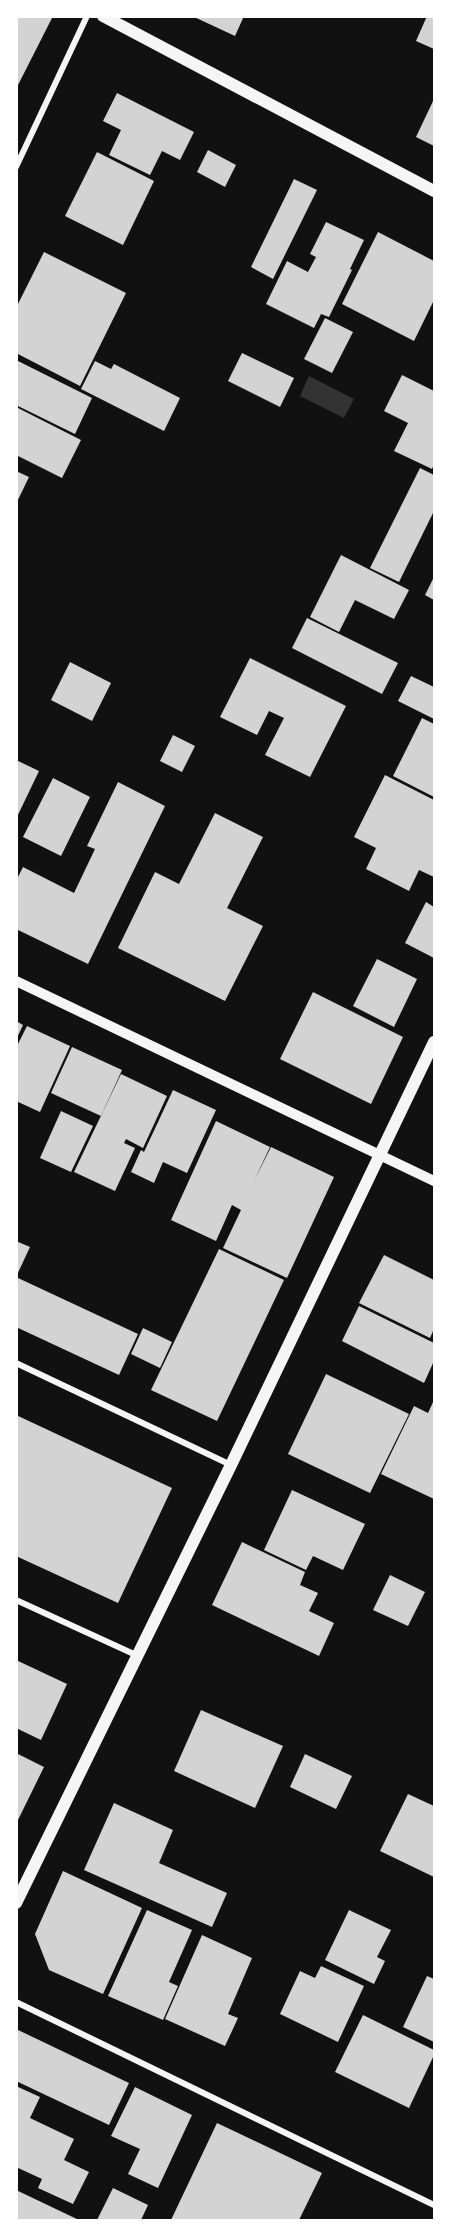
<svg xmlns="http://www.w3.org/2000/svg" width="451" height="2237" viewBox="0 0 451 2237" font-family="'Noto Sans',sans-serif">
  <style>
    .water { fill: #333 }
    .building { fill: #d3d3d3 }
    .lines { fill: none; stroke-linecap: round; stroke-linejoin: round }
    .minor { stroke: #f5f5f5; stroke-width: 6 }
    .tertiary { stroke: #f5f5f5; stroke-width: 10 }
    .secondary { stroke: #f5f5f5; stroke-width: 12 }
  </style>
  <rect width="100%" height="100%" fill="#111"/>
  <path class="water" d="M309,376L354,399L344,418L300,396Z"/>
  <g class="building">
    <path d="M16,16L52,18L16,89Z"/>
    <path d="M192,16H244L235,36Z"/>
    <path d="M427,16H434V49L416,41Z"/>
    <path d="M117,93L194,132L180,160L162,151L150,175L109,155L121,130L103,121Z"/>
    <path d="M434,99V146L416,137Z"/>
    <path d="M208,150L236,165L225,187L197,172Z"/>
    <path d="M97,152L154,181L123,245L65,216Z"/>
    <path d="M294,179L317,190L273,279L251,267Z"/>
    <path d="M326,222L364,240L350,269L352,270L329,317L321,314L314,328L266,304L287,261L308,272L316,257L310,254Z"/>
    <path d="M378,232L434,261V300L414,341L342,304Z"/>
    <path d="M44,252L126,293L80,386L16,353V308Z"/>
    <path d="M325,318L353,332L332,373L304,359Z"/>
    <path d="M242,353L294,378L280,407L228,381Z"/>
    <path d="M16,360L92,398L75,434L16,405Z"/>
    <path d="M95,361L111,369L114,364L180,398L164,431L81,389Z"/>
    <path d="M402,375L434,391V464L432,469L394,451L408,423L384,411Z"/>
    <path d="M16,407L81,440L62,478L16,455Z"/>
    <path d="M420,468L434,475V511L399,582L370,568Z"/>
    <path d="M16,471L29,477L16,504Z"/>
    <path d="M341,555L409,590L394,619L355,600L339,632L310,617Z"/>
    <path d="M434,577V600L425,595Z"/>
    <path d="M307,618L398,663L382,694L292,648Z"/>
    <path d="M250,658L346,706L310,777L265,755L284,718L269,711L257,735L220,717Z"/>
    <path d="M70,662L111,683L92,721L51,700Z"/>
    <path d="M411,676L434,687V719L398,701Z"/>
    <path d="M422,718L434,724V797L393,776Z"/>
    <path d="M173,735L195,746L182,772L160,761Z"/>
    <path d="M16,760L39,771L16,819Z"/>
    <path d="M385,775L434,800V877L419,870L409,891L366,869L376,848L354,837Z"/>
    <path d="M53,778L90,797L61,856L23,837Z"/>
    <path d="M118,782L165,806L88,964L16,929V881L23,867L74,893L95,849L87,846Z"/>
    <path d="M215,813L263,837L227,908L263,926L225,1001L118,948L155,872L179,884Z"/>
    <path d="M426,902L434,907V958L405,943Z"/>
    <path d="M377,959L417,979L394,1027L353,1006Z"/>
    <path d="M313,992L403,1037L371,1104L280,1059Z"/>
    <path d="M16,1021L23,1025L16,1040Z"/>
    <path d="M27,1026L70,1046L40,1112L16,1101V1048Z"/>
    <path d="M72,1047L122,1070L101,1116L51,1093Z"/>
    <path d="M121,1074L167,1096L143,1148L126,1139L124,1143L135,1148L115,1191L74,1172Z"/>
    <path d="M173,1090L216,1110L187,1173L163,1162L154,1183L131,1172L141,1150L144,1152Z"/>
    <path d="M61,1111L93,1126L71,1172L40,1158Z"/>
    <path d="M216,1121L270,1147L254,1181L271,1147L334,1177L287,1278L223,1248L241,1210L232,1205L216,1241L171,1220Z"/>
    <path d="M16,1241L30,1247L16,1277Z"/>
    <path d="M219,1249L284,1280L217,1421L151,1390Z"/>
    <path d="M384,1255L434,1280V1329L430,1338L359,1303Z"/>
    <path d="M18,1278L138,1334L119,1375L16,1327Z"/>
    <path d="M359,1306L434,1343V1361L424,1383L342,1341Z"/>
    <path d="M143,1328L172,1342L160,1368L131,1354Z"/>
    <path d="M326,1374L409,1414L370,1493L288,1454Z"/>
    <path d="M434,1400V1499L381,1474L414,1406L428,1413Z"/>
    <path d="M16,1415L172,1488L118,1603L16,1556Z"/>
    <path d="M292,1490L365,1524L343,1570L313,1556L306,1570L264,1550Z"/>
    <path d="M242,1542L305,1572L300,1585L318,1593L309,1611L334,1623L319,1656L212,1605Z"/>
    <path d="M390,1575L425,1592L408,1626L373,1610Z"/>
    <path d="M16,1660L67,1684L41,1740L16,1728Z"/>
    <path d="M201,1710L283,1746L255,1808L174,1771Z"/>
    <path d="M16,1753L44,1767L16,1824Z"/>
    <path d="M305,1754L352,1776L336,1809L290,1787Z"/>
    <path d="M408,1794L434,1806V1877L380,1851Z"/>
    <path d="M114,1803L173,1830L159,1863L227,1893L212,1927L84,1870Z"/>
    <path d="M63,1871L142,1908L103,1994L49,1970L35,1934Z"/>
    <path d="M147,1910L192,1930L169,1982L178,1986L163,2020L108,1996Z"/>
    <path d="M349,1910L391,1930L377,1957L385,1961L374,1984L325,1960Z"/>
    <path d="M202,1935L252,1958L228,2014L238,2018L225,2046L165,2019Z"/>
    <path d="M321,1966L364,1986L338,2042L280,2014L300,1971L315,1978Z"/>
    <path d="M427,1976L434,1979V2042L403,2027Z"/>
    <path d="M363,2015L434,2050V2055L409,2108L335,2072Z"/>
    <path d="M16,2029L129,2083L109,2125L16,2081Z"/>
    <path d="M16,2086L40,2097L30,2118L74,2139L64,2160L89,2172L73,2204L38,2188L42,2179L16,2167Z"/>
    <path d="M135,2087L192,2115L158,2188L128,2174L140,2149L111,2136Z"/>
    <path d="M217,2123L322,2173L299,2220H171Z"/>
    <path d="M113,2188L148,2205L141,2220H97Z"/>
    <path d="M16,2190L79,2220H16Z"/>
  </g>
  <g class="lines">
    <g class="minor">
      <path d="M16,167L87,16"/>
      <path d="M16,1363L231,1465"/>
      <path d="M16,1600L136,1655"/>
      <path d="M16,2002L434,2205"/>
    </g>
    <path class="tertiary" d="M16,981L434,1181"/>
    <g class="secondary">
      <path d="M103,16L434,191"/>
      <path d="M16,1903L231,1465L434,1042"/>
    </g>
  </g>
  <rect width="451" height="2237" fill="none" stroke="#ffffff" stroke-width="36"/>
</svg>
